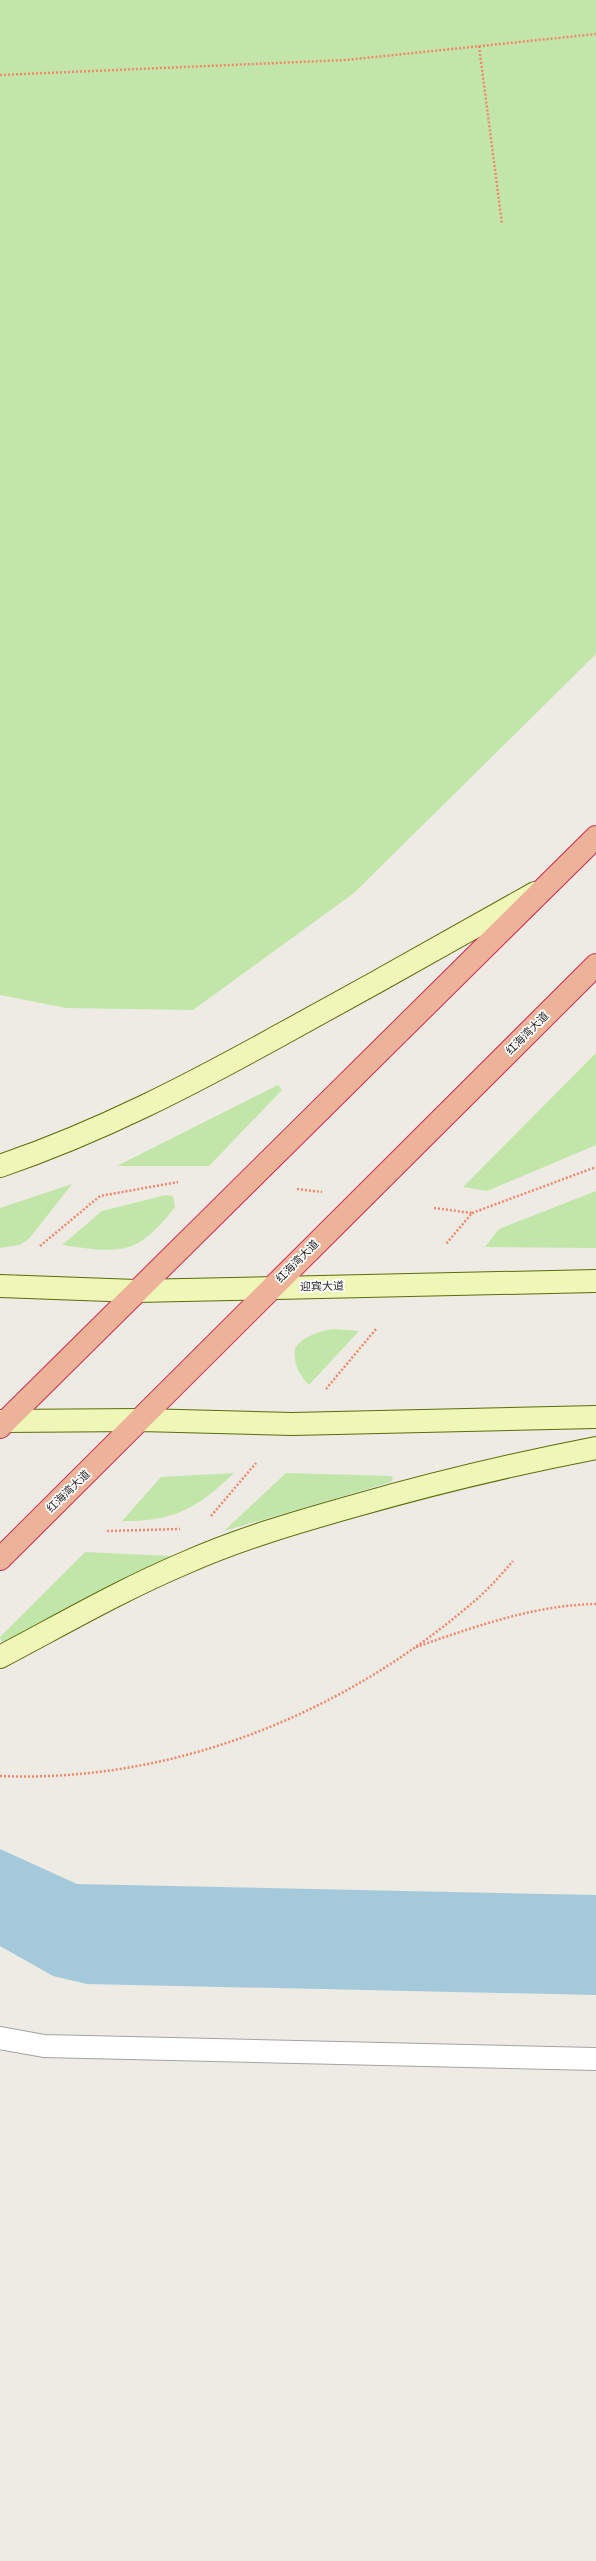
<svg xmlns="http://www.w3.org/2000/svg" width="596" height="2561" viewBox="0 0 596 2561" font-family="'DejaVu Sans','Noto Sans SC',sans-serif">
  <style>
    .grass { fill: #c2e6aa }
    .water { fill: #a4c9da }
    .lines { fill: none; stroke-linecap: round; stroke-linejoin: round }
    .minor-casing { stroke: #a3a3a3; stroke-width: 24 }
    .secondary-casing { stroke: #5a6e09; stroke-width: 24 }
    .trunk-casing { stroke: #d02b55; stroke-width: 24 }
    .path { stroke: #f3876e; stroke-width: 2.5; stroke-dasharray: 2 2; stroke-linecap: butt }
    .minor { stroke: #fff; stroke-width: 22 }
    .secondary { stroke: #eef6b8; stroke-width: 22 }
    .trunk { stroke: #edb399; stroke-width: 22 }
    .labels { text-anchor: middle; stroke-width: 3.5; stroke-linejoin: round; paint-order: stroke }
    .street-label { font-size: 11px; fill: #1c1c1c; stroke: #fff }
  </style>
  <rect width="100%" height="100%" fill="#edebe3"/>
  <g class="grass">
    <path d="M0,0H596V654L354,893L193,1010L66,1008L0,995Z"/>
    <path d="M596,1053V1145L487,1191L463,1187Z"/>
    <path d="M278,1085L282,1090L209,1166H117Z"/>
    <path d="M72,1184L28,1240L19,1245L0,1248V1208Z"/>
    <path d="M596,1191V1248L485,1247L499,1229Z"/>
    <path d="M166,1195L173,1196L175,1207C136,1257 121,1253 62,1245L102,1211Z"/>
    <path d="M334,1329L359,1331L309,1385C299,1375 293,1363 295,1348C304,1336 319,1331 334,1329Z"/>
    <path d="M234,1473C198,1508 173,1522 122,1521L161,1477Z"/>
    <path d="M286,1473L391,1476L393,1478L391,1482L224,1531Z"/>
    <path d="M85,1552L171,1556L6,1642L1,1641L0,1637Z"/>
  </g>
  <path class="water" d="M0,1849L77,1884L596,1895V1995L87,1984L53,1976L0,1946Z"/>
  <g class="lines">
    <defs>
      <path id="minor" d="M0,2038L44,2046L596,2059"/>
      <g id="secondary">
        <path d="M0,1166C102,1131 190,1085 284,1033C368,987 452,940 535,893"/>
        <path d="M0,1286L136,1291L596,1281"/>
        <path d="M0,1421L141,1420L292,1424L596,1417"/>
        <path d="M0,1657C61,1625 121,1590 185,1563C239,1539 297,1522 354,1506C434,1483 514,1464 596,1448"/>
      </g>
      <g id="trunk">
        <path d="M0,1427L596,837"/>
        <path d="M0,1559L596,965"/>
      </g>
    </defs>
    <use href="#minor" class="minor-casing"/>
    <use href="#secondary" class="secondary-casing"/>
    <use href="#trunk" class="trunk-casing"/>
    <g class="path">
      <path d="M479,46L502,224"/>
      <path d="M0,75L346,60L596,34"/>
      <path d="M297,1189L322,1192"/>
      <path d="M434,1208L472,1213L446,1244"/>
      <path d="M472,1213L596,1167"/>
      <path d="M40,1246L100,1196L178,1182"/>
      <path d="M326,1389L376,1329"/>
      <path d="M211,1516L256,1463"/>
      <path d="M107,1531L180,1529"/>
      <path d="M416,1647C474,1627 534,1605 596,1604"/>
      <path d="M0,1776C172,1783 341,1715 471,1604C486,1592 500,1576 513,1561"/>
    </g>
    <use href="#minor" class="minor"/>
    <use href="#secondary" class="secondary"/>
    <use href="#trunk" class="trunk"/>
  </g>
  <g class="labels">
    <g class="street-label">
      <text transform="translate(527 1033) rotate(-45)" y="4">红海湾大道</text>
      <text transform="translate(297 1261) rotate(-45)" y="4">红海湾大道</text>
      <text transform="translate(322 1286) rotate(-1)" y="4">迎宾大道</text>
      <text transform="translate(68 1491) rotate(-44)" y="4">红海湾大道</text>
    </g>
  </g>
</svg>
